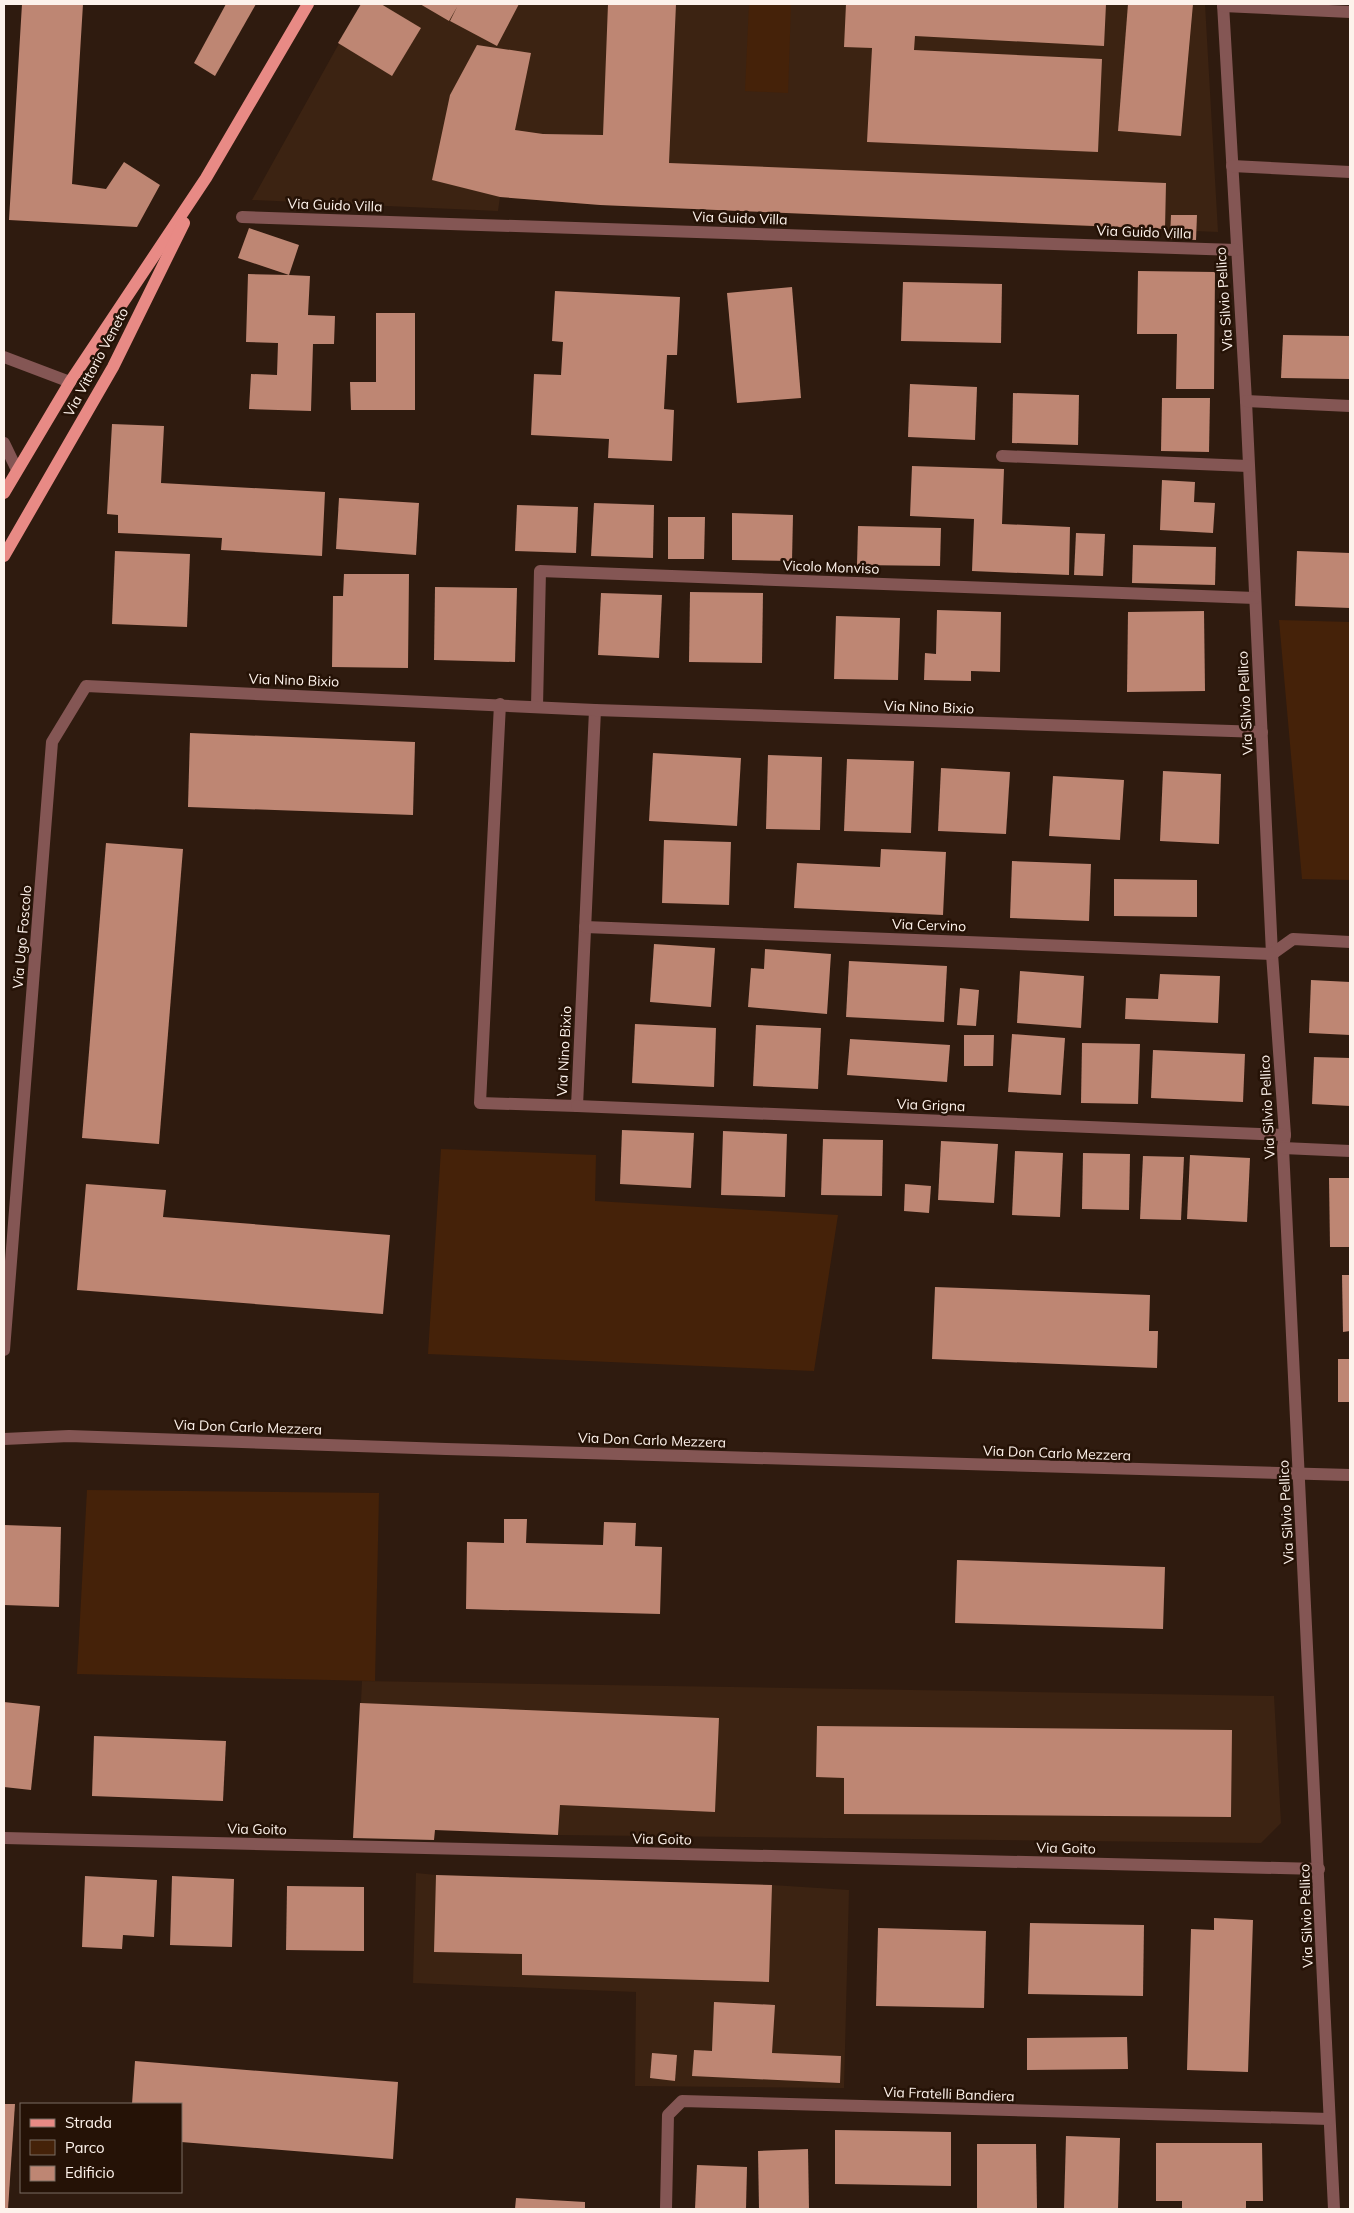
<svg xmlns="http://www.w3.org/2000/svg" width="1354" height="2213" viewBox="0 0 1354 2213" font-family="Mulish,sans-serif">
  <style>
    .built { fill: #3c2312 }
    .green { fill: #452209 }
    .building { fill: #be8673 }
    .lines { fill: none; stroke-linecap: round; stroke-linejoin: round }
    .minor { stroke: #845654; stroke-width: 12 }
    .major { stroke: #e88a85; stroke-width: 12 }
    .labels { text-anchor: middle; stroke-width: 5; stroke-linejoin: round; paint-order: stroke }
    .street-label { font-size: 14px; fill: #fdf2eb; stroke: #251206 }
  </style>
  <rect width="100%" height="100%" fill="#2f1b0f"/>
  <g class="built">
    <path d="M361,4H1205L1218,232L600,205L500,197L498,211L252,200Z"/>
    <path d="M362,1681L1274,1696L1281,1823L1261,1843L558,1835L355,1826Z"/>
    <path d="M416,1873L436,1875L772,1885L849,1890L844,2088L635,2086L636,1992L413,1983Z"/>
  </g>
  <g class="green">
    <path d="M749,4H791L788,93L745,91Z"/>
    <path d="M1279,620L1350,622V880L1302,879Z"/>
    <path d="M441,1149L596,1155L595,1201L838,1215L814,1371L428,1354Z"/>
    <path d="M87,1490L379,1493L375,1681L77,1674Z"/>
  </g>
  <g class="building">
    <path d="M22,4H83L72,184L106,189L124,162L160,185L137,227L9,220Z"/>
    <path d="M226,4H256L215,76L194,63Z"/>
    <path d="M361,4H381L421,28L392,76L338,43Z"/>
    <path d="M420,4H519L497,46L450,21L457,7L449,21Z"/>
    <path d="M608,4H676L669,163L1166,183L1165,229L600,205L500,197L432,180L450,95L477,45L531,53L515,130L543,134L603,135Z"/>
    <path d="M846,4H1106L1104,46L915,36L914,50L1102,59L1098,152L867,142L872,48L844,47Z"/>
    <path d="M1128,4H1193L1181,136L1118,131Z"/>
    <path d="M1171,215H1197L1196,240L1170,239Z"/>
    <path d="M249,228L299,245L289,275L310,276L308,315L335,316L334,344H313L311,411L249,409L251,374L277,375L278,343L246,342L248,274L289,275L238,258Z"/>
    <path d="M1138,271L1215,272L1214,389H1176L1177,334H1137Z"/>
    <path d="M903,282L1002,284L1001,343L901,341Z"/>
    <path d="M792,287L801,398L737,403L727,293Z"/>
    <path d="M555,291L680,297L677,355H667L664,409L674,410L672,461L608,458L609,439L531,435L534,374L561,375L563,342L552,341Z"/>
    <path d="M376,313H415V410H351L350,382H376Z"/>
    <path d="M1283,335L1350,336V379L1281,378Z"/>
    <path d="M910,384L977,387L975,440L908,437Z"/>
    <path d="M1013,393L1079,395L1078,445L1012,443Z"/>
    <path d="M1162,398H1210L1209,452L1161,451Z"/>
    <path d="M112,424L164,426L161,483L325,492L322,556L221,550L222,538L118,533V515L107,514Z"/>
    <path d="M912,466L1004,469L1002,524L1070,527L1069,575L972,571L974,519L910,516Z"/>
    <path d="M1162,480L1195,482L1194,502L1215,503L1213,533L1160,530Z"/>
    <path d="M339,498L419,503L416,555L336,549Z"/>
    <path d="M594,503L654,505L653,558L591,556Z"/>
    <path d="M517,505L578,507L576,553L515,551Z"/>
    <path d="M732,513L793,515L792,561L732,560Z"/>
    <path d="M668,517H705L704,559H668Z"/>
    <path d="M858,526L941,528L940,566L857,565Z"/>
    <path d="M1076,533L1105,534L1103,576L1074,575Z"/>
    <path d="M1133,545L1216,547L1215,585L1132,583Z"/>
    <path d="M115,551L190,554L187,627L112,624Z"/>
    <path d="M1297,551L1350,553V608L1295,606Z"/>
    <path d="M344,574H409L408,668L332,667L333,596H343Z"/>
    <path d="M435,587L517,588L515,662L434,660Z"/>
    <path d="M690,592L763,593L762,663L689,662Z"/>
    <path d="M601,593L662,595L659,658L598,655Z"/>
    <path d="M937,610L1001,612L1000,672L971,671V681L924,680L925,653L936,654Z"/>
    <path d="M1204,611L1205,691L1127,692L1128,612Z"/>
    <path d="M836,616L900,618L898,680L834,679Z"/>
    <path d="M190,733L415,742L413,815L188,807Z"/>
    <path d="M653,753L741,758L737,826L649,821Z"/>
    <path d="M768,755L822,757L820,830L766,829Z"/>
    <path d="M847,759L914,761L911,833L844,831Z"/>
    <path d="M941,768L1010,772L1006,834L938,831Z"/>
    <path d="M1163,771L1221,774L1219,844L1160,841Z"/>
    <path d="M1053,776L1124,780L1120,840L1049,836Z"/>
    <path d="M664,840L731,842L729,905L662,903Z"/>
    <path d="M106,843L183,849L159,1144L82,1138Z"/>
    <path d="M881,849L946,852L943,915L794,908L797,863L880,867Z"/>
    <path d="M1012,861L1091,864L1089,921L1010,918Z"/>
    <path d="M1114,879L1197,880V917L1114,916Z"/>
    <path d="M654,944L715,948L711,1007L650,1002Z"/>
    <path d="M765,949L831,954L827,1014L748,1007L751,968L764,969Z"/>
    <path d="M849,961L947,966L944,1022L846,1017Z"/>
    <path d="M1020,971L1084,976L1081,1028L1017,1023Z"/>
    <path d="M1160,974L1220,976L1218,1023L1125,1019L1126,998L1158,999Z"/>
    <path d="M1311,980L1350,982V1035L1309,1033Z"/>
    <path d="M960,988L979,990L976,1026L957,1025Z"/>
    <path d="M635,1024L716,1028L714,1087L632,1083Z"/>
    <path d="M756,1025L821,1028L818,1089L753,1086Z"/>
    <path d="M1012,1034L1065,1038L1061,1095L1008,1092Z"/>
    <path d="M964,1035H994L993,1066H964Z"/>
    <path d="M850,1039L950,1045L947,1082L847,1075Z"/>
    <path d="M1082,1043L1140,1044L1138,1104L1081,1103Z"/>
    <path d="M1153,1050L1245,1054L1243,1102L1151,1098Z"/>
    <path d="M1314,1057L1350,1058V1106L1312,1104Z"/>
    <path d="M622,1130L694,1133L691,1188L620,1184Z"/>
    <path d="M723,1131L787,1134L785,1197L721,1195Z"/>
    <path d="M823,1139L883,1140L882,1196L821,1195Z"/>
    <path d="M941,1141L998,1144L994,1203L938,1200Z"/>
    <path d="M1015,1151L1063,1153L1060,1217L1012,1215Z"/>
    <path d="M1083,1153L1130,1154L1129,1210L1082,1209Z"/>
    <path d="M1190,1155L1250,1158L1247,1222L1187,1219Z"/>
    <path d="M1143,1156L1184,1157L1181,1220L1140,1219Z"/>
    <path d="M1329,1178H1350V1247H1330Z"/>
    <path d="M86,1184L166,1190L163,1217L390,1235L383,1314L77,1290Z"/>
    <path d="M905,1184L931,1186L929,1213L904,1211Z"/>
    <path d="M1342,1275H1350V1331L1343,1332Z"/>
    <path d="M935,1287L1150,1295L1149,1331H1158L1157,1368L932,1359Z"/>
    <rect x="1338" y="1359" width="12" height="43"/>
    <path d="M504,1519H527L526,1543L603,1545L604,1522L636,1523L635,1546L662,1547L660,1614L466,1609L467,1542L504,1543Z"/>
    <path d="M4,1525L61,1527L59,1607L4,1605Z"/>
    <path d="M957,1560L1165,1567L1163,1629L955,1623Z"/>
    <path d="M4,1702L40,1706L31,1790L4,1787Z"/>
    <path d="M360,1703L719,1718L715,1812L560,1805L558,1835L435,1830L434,1840L353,1838Z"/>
    <path d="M817,1726L1232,1730L1231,1817L844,1814V1778L816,1777Z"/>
    <path d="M94,1736L226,1741L223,1801L92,1796Z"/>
    <path d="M436,1875L772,1885L769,1982L522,1975V1954L434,1952Z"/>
    <path d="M85,1876L157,1880L154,1937L123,1935L122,1949L82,1947Z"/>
    <path d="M172,1876L234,1879L232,1947L170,1945Z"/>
    <path d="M287,1886L364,1887V1951L286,1950Z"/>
    <path d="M1214,1918L1253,1920L1248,2072L1187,2070L1191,1929L1214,1930Z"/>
    <path d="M1030,1923L1144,1925L1143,1996L1028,1994Z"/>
    <path d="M878,1928L986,1931L984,2008L876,2006Z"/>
    <path d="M714,2002L775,2005L772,2053L841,2056L840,2083L692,2076L694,2050L712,2051Z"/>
    <path d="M1127,2037L1128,2069L1027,2070V2038Z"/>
    <path d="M652,2053L677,2055L675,2081L650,2078Z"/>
    <path d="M135,2061L398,2082L393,2159L181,2142V2104H132Z"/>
    <path d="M4,2104H15L8,2209H4Z"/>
    <path d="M835,2130L951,2132V2186L835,2184Z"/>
    <path d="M1066,2136L1120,2138L1118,2209H1064Z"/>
    <path d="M1156,2143H1262L1263,2201H1246V2209H1182V2201H1156Z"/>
    <path d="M977,2144H1036L1037,2209H977Z"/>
    <path d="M808,2149L809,2209H759L758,2151Z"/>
    <path d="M697,2165L747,2167L746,2209H695Z"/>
    <path d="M516,2198L585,2202V2209H515Z"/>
  </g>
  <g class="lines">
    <g class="minor">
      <path d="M1223,4L1246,401L1272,954L1285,1135L1283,1148L1334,2209"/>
      <path d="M1223,6L1350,12"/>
      <path d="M1232,166L1350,172"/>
      <path d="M242,217L1236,250"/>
      <path d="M4,357L70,382"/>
      <path d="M1246,401L1350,406"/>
      <path d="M4,443L17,470"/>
      <path d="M1002,456L1248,466"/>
      <path d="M500,704L480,1103L577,1106L595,710"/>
      <path d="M537,706L540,571L1255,598"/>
      <path d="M585,927L1272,954L1293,939L1350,942"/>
      <path d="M577,1106L1285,1135"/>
      <path d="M1283,1148L1350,1151"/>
      <path d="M4,1350L52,742L86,686L595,710L1262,732"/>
      <path d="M4,1439L69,1436L446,1449L1350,1475"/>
      <path d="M4,1838L1319,1869"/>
      <path d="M666,2209L668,2115L682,2101L1329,2119"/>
    </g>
    <g class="major">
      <path d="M4,493L70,382L206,178L308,4"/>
      <path d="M4,556L113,367L184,223"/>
    </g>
  </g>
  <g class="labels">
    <g class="street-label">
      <text transform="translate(335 205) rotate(2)" y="5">Via Guido Villa</text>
      <text transform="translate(740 218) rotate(2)" y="5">Via Guido Villa</text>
      <text transform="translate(1144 232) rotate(2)" y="5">Via Guido Villa</text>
      <text transform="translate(1224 299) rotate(-94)" y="5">Via Silvio Pellico</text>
      <text transform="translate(96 362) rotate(-62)" y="5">Via Vittorio Veneto</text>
      <text transform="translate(831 567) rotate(2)" y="5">Vicolo Monviso</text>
      <text transform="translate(294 680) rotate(2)" y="5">Via Nino Bixio</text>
      <text transform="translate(1245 703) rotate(-93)" y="5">Via Silvio Pellico</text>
      <text transform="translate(929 707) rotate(2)" y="5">Via Nino Bixio</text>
      <text transform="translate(929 925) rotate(2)" y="5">Via Cervino</text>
      <text transform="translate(22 937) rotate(-85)" y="5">Via Ugo Foscolo</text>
      <text transform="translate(564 1051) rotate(-87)" y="5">Via Nino Bixio</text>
      <text transform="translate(931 1105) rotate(2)" y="5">Via Grigna</text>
      <text transform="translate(1267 1107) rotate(-93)" y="5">Via Silvio Pellico</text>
      <text transform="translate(248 1427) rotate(2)" y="5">Via Don Carlo Mezzera</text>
      <text transform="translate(652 1440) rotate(2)" y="5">Via Don Carlo Mezzera</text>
      <text transform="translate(1057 1453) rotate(2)" y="5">Via Don Carlo Mezzera</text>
      <text transform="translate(1286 1512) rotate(-93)" y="5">Via Silvio Pellico</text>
      <text transform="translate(257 1829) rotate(1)" y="5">Via Goito</text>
      <text transform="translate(662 1839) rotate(1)" y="5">Via Goito</text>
      <text transform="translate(1066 1848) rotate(1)" y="5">Via Goito</text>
      <text transform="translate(1306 1916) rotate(-92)" y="5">Via Silvio Pellico</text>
      <text transform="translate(949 2094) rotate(2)" y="5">Via Fratelli Bandiera</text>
    </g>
  </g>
  <rect width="1354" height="2213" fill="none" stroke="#fdf2eb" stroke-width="10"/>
  <rect x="20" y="2103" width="162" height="90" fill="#251206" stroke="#7b6c62"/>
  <rect x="30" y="2119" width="25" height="8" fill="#e88a85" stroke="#7b6c62"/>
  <text x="65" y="2128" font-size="15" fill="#fdf2eb">Strada</text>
  <rect x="30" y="2140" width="25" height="15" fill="#452209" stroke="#7b6c62"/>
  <text x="65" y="2153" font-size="15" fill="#fdf2eb">Parco</text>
  <rect x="30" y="2166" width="25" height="15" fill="#be8673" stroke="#7b6c62"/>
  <text x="65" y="2178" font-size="15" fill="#fdf2eb">Edificio</text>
</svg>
